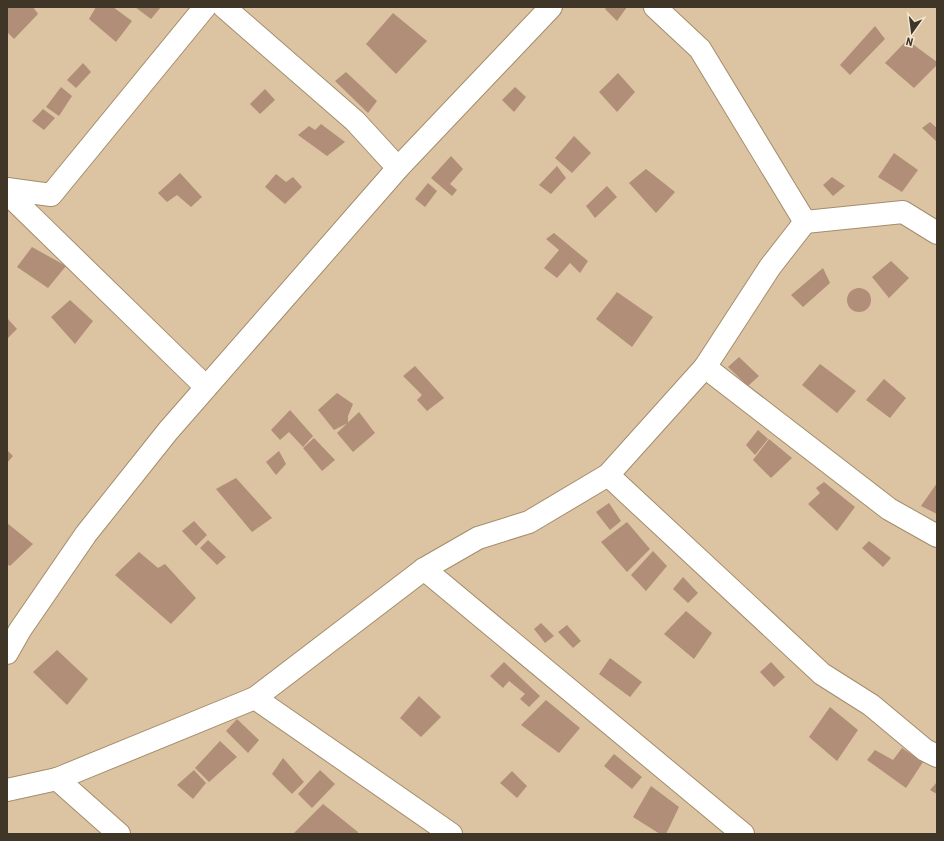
<svg xmlns="http://www.w3.org/2000/svg" width="944" height="841" viewBox="0 0 944 841" font-family="'Roboto Condensed',sans-serif">
  <style>
    .building { fill: #b18e77 }
    .lines { fill: none; stroke-linecap: round; stroke-linejoin: round }
    .minor-casing { stroke: #a48d6c; stroke-width: 24 }
    .minor { stroke: #fff; stroke-width: 22 }
  </style>
  <rect width="100%" height="100%" fill="#dcc4a2"/>
  <g class="building">
    <path d="M7,7H33L38,14L14,39L7,32Z"/>
    <path d="M96,7H113L132,21L116,42L89,19Z"/>
    <path d="M135,7H161L151,19Z"/>
    <path d="M607,7H627L617,21L605,9Z"/>
    <path d="M393,13L427,41L396,74L366,44Z"/>
    <path d="M875,26L885,39L850,75L840,65Z"/>
    <path d="M907,40L937,62V65L914,88L885,63Z"/>
    <path d="M83,63L91,72L76,88L67,80Z"/>
    <path d="M346,72L377,101L368,113L335,81Z"/>
    <path d="M618,73L635,92L617,112L599,92Z"/>
    <path d="M61,87L72,96L59,116L46,107Z"/>
    <path d="M515,87L526,97L514,112L502,100Z"/>
    <path d="M265,89L275,100L260,114L250,104Z"/>
    <path d="M43,109L55,118L44,130L32,121Z"/>
    <path d="M930,122L937,128V142L922,128Z"/>
    <path d="M321,124L345,142L327,156L298,135L309,126L315,130Z"/>
    <path d="M574,136L591,153L572,173L555,158Z"/>
    <path d="M894,153L918,170L902,192L878,177Z"/>
    <path d="M451,156L463,169L450,184L457,190L452,196L431,178Z"/>
    <path d="M557,166L566,178L551,194L539,185Z"/>
    <path d="M646,169L675,192L656,213L629,183Z"/>
    <path d="M180,173L202,197L191,207L177,195L167,202L158,193Z"/>
    <path d="M276,174L286,182L293,177L302,187L285,204L265,187Z"/>
    <path d="M832,177L845,186L833,196L823,185Z"/>
    <path d="M428,183L437,191L425,207L415,199Z"/>
    <path d="M607,186L617,197L595,218L586,206Z"/>
    <path d="M554,233L588,261L580,273L570,263L557,278L544,268L559,250L546,239Z"/>
    <path d="M32,247L66,266L48,288L17,267Z"/>
    <path d="M891,261L909,278L889,298L872,277Z"/>
    <path d="M823,268L830,283L803,307L791,295Z"/>
    <circle cx="859" cy="300" r="12"/>
    <path d="M617,292L653,317L632,347L596,319Z"/>
    <path d="M70,300L93,321L75,344L51,317Z"/>
    <path d="M7,318L17,329L7,339Z"/>
    <path d="M739,357L759,376L748,386L728,367Z"/>
    <path d="M820,364L856,391L837,413L802,385Z"/>
    <path d="M415,366L444,398L427,411L417,400L422,395L403,376Z"/>
    <path d="M884,379L906,398L890,418L866,400Z"/>
    <path d="M337,393L353,404L348,416V423L334,430L318,410Z"/>
    <path d="M290,410L313,436L303,447L289,432L280,440L271,430Z"/>
    <path d="M359,412L375,433L353,452L337,433Z"/>
    <path d="M758,430L768,439L755,455L746,445Z"/>
    <path d="M314,438L335,460L322,471L303,448Z"/>
    <path d="M769,439L792,458L771,478L753,460Z"/>
    <path d="M7,450L13,456L7,463Z"/>
    <path d="M279,451L286,464L276,475L266,462Z"/>
    <path d="M236,478L272,518L252,532L216,489Z"/>
    <path d="M824,482L855,507L837,531L808,504L820,493L816,488Z"/>
    <path d="M937,483V514L921,506Z"/>
    <path d="M609,503L621,521L610,530L596,512Z"/>
    <path d="M194,521L207,535L196,546L182,531Z"/>
    <path d="M627,522L650,549L627,572L601,542Z"/>
    <path d="M7,523L33,544L10,566L7,564Z"/>
    <path d="M208,540L226,557L217,565L200,548Z"/>
    <path d="M869,541L891,558L883,567L862,548Z"/>
    <path d="M653,551L667,566L646,591L631,575Z"/>
    <path d="M139,552L158,568L165,564L196,598L171,624L115,575Z"/>
    <path d="M683,577L698,593L688,603L673,589Z"/>
    <path d="M686,611L712,633L694,659L664,634Z"/>
    <path d="M541,623L554,636L545,643L534,629Z"/>
    <path d="M567,625L581,641L573,648L558,632Z"/>
    <path d="M57,650L88,679L67,705L33,672Z"/>
    <path d="M610,658L642,682L630,697L599,674Z"/>
    <path d="M504,662L540,696L529,707L520,699L525,694L509,681L503,688L490,676Z"/>
    <path d="M771,662L785,677L774,687L760,672Z"/>
    <path d="M419,696L441,717L421,737L400,718Z"/>
    <path d="M546,700L580,728L559,753L521,725Z"/>
    <path d="M830,707L858,730L837,761L809,737Z"/>
    <path d="M237,719L259,740L248,753L226,731Z"/>
    <path d="M220,741L237,757L209,782L195,768Z"/>
    <path d="M902,748L923,762L906,788L867,760L875,750L893,760Z"/>
    <path d="M614,754L642,777L632,789L604,766Z"/>
    <path d="M283,758L304,782L292,794L272,774Z"/>
    <path d="M194,770L206,783L193,799L177,785Z"/>
    <path d="M320,770L335,784L312,808L298,794Z"/>
    <path d="M512,771L527,786L517,798L500,783Z"/>
    <path d="M937,782V794L930,790Z"/>
    <path d="M651,786L679,807L666,834H660L633,817Z"/>
    <path d="M323,804L358,832L357,834H293Z"/>
  </g>
  <g class="lines">
    <defs>
      <g id="minor">
        <path d="M224,7L355,121L398,168"/>
        <path d="M655,7L700,49L805,222L903,212L937,233"/>
        <path d="M7,189L51,195L205,7"/>
        <path d="M7,193L206,387"/>
        <path d="M705,367L889,509L937,536"/>
        <path d="M608,475L822,674L871,705L925,750L937,756"/>
        <path d="M424,569L743,834"/>
        <path d="M7,653L20,630L86,534L168,431L398,168L551,7"/>
        <path d="M255,698L451,834"/>
        <path d="M57,779L119,834"/>
        <path d="M7,790L57,779L255,698L424,569L478,538L529,522L608,475L705,367L770,267L805,222"/>
      </g>
    </defs>
    <use href="#minor" class="minor-casing"/>
    <use href="#minor" class="minor"/>
  </g>
  <rect width="944" height="841" fill="none" stroke="#3f3628" stroke-width="16"/>
  <g transform="translate(912 32) rotate(194)" stroke="#f3e7d5" stroke-width="3" paint-order="stroke">
  <path d="M0-3L7 15L0 10L-7 15Z" fill="#3f3628"/>
  <text y="-6" font-size="11" font-weight="bold" text-anchor="middle" fill="#3f3628">N</text>
  </g>
</svg>
